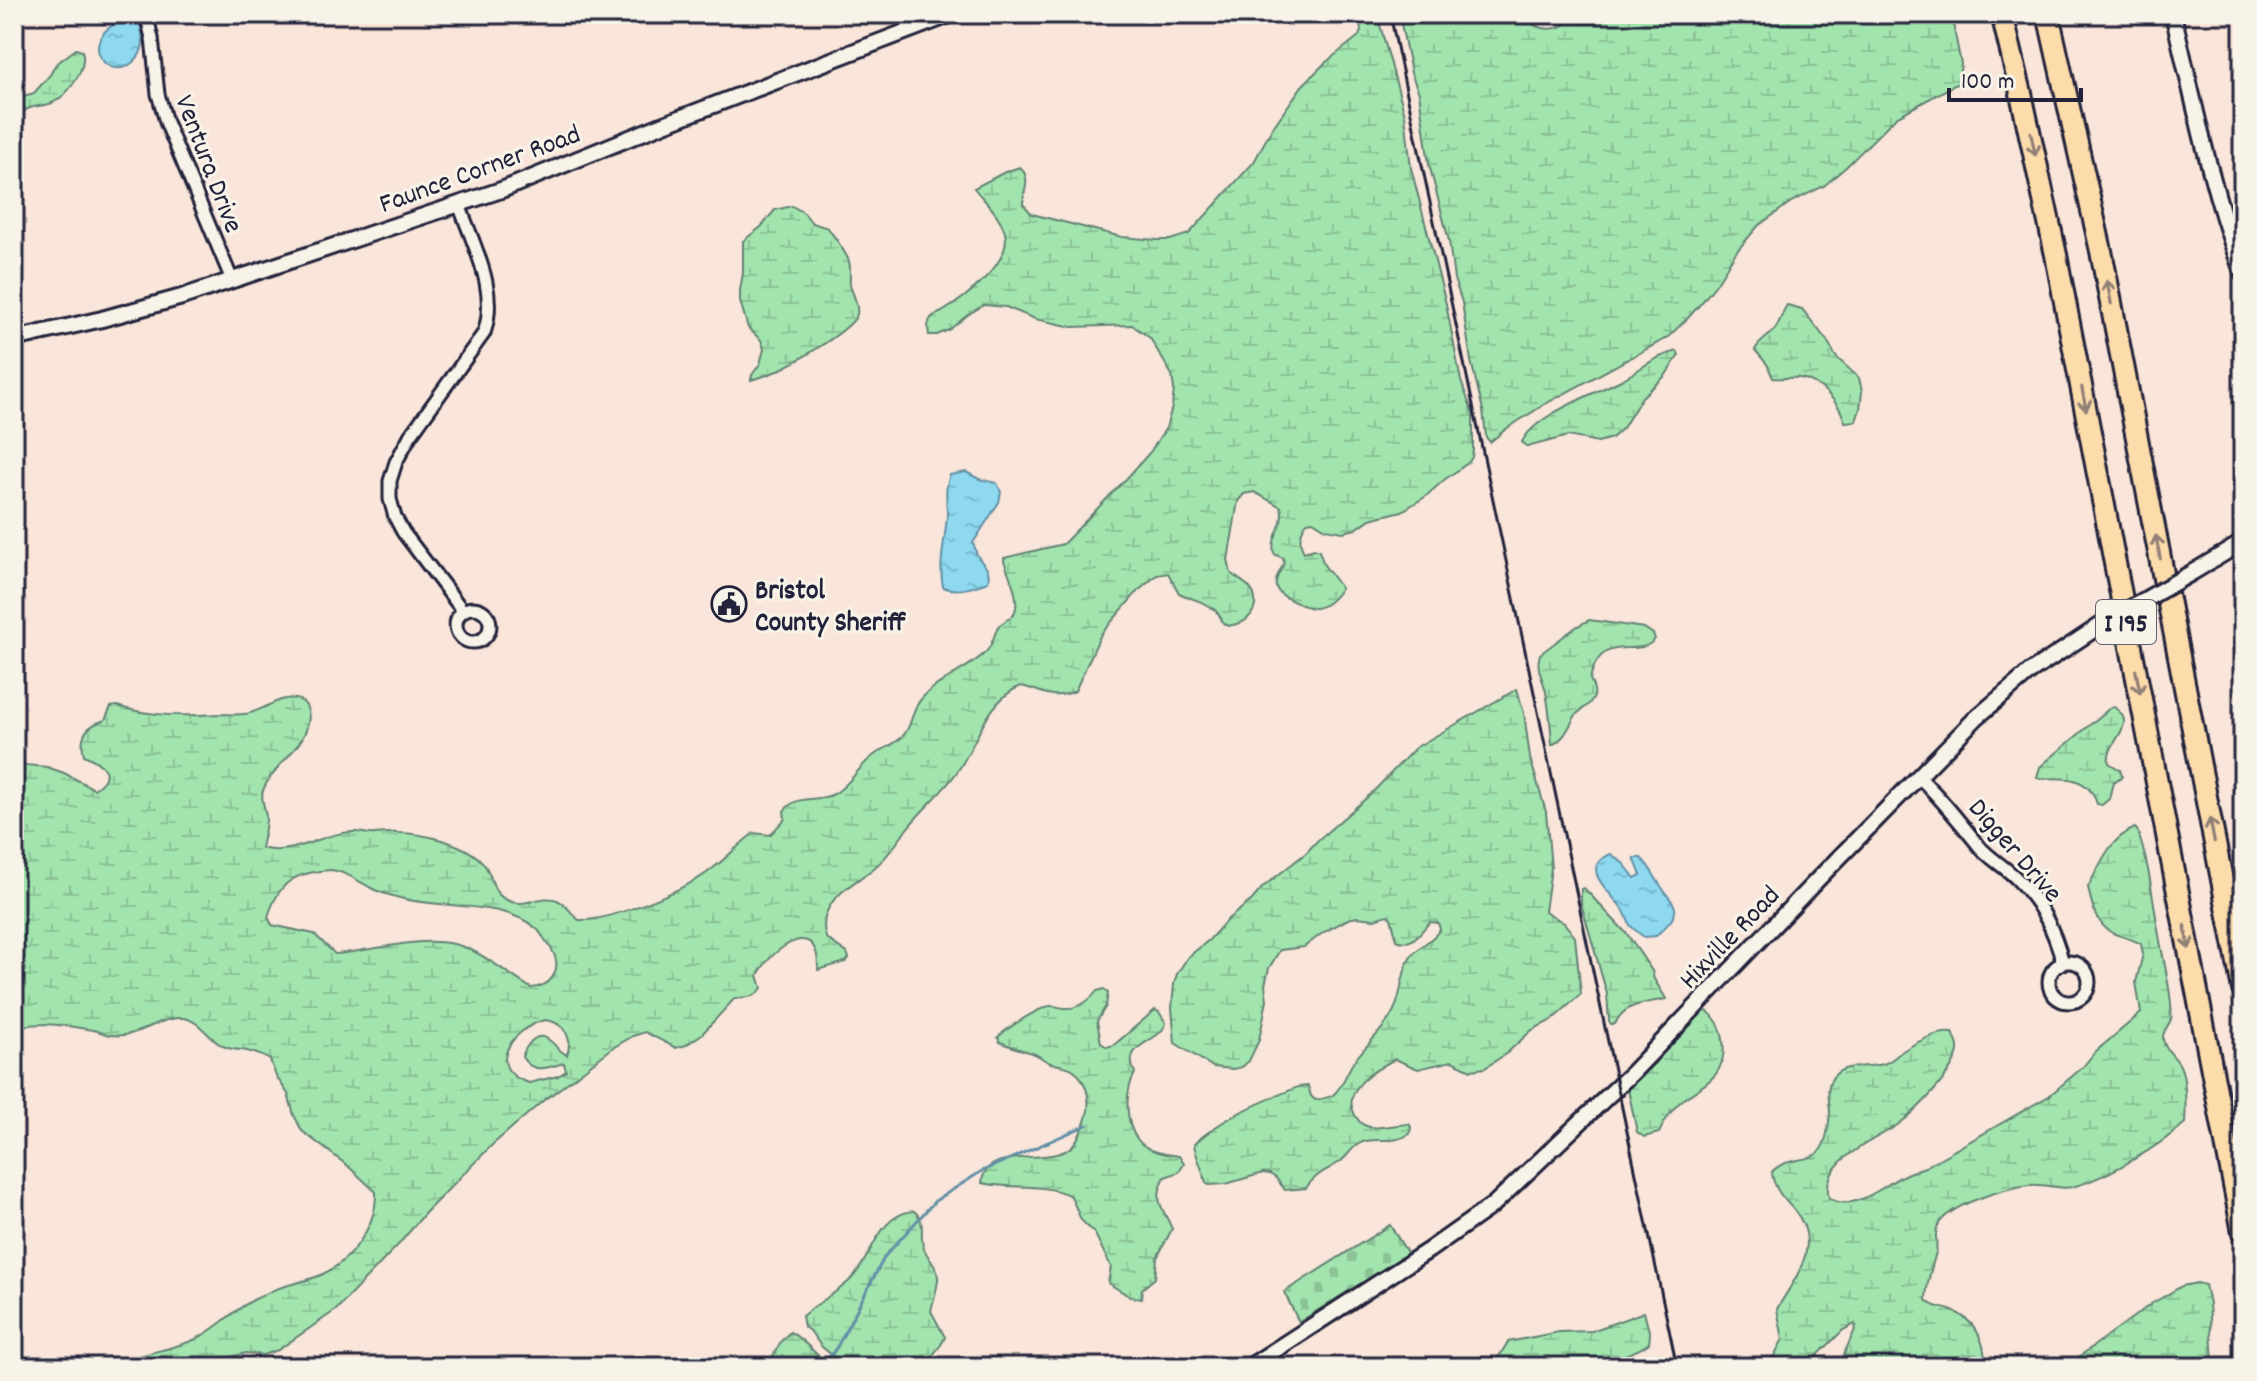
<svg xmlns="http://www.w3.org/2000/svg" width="2257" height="1381" viewBox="0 0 2257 1381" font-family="Dekko,sans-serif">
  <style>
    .wetland { fill: url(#wetland-marsh); stroke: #628374; stroke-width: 2; fill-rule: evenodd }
    .cemetery { fill: url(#cemetery-stones); stroke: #628374; stroke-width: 2 }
    .water { fill: url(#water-ripples); stroke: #6390a7; stroke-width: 2 }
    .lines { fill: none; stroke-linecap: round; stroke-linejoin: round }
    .stream { stroke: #6390a7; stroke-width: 3 }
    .minor-casing { stroke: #22223b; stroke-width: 17 }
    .tertiary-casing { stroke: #22223b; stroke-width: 20 }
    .secondary-casing { stroke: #22223b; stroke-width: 20 }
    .motorway-casing { stroke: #22223b; stroke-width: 26 }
    .minor { stroke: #f7f3e8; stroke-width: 11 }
    .tertiary { stroke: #f7f3e8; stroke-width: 14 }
    .secondary { stroke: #f7f3e8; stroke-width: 14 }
    .motorway { stroke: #fddcac; stroke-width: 20 }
    .rail { stroke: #22223b; stroke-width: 3 }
    .tertiary-bridge-casing { stroke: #22223b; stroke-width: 20; stroke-linecap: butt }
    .tertiary-bridge { stroke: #f7f3e8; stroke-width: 14 }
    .oneway { stroke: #907f74 }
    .labels { text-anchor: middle; stroke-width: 6; stroke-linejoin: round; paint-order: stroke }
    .shield { fill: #f7f3e8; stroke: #62616f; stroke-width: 2 }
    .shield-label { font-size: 26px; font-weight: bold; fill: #22223b }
    .street-label { font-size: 28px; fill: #22223b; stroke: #f7f3e8 }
    .poi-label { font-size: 28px; font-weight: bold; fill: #22223b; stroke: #f7f3e8; text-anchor: start }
  </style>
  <defs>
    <pattern id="wetland-marsh" width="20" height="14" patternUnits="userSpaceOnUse" patternTransform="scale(2)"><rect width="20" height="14" fill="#a2e4ae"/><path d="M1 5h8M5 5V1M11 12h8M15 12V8" fill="none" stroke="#8bc397"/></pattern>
    <pattern id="cemetery-stones" width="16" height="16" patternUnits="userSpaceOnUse" patternTransform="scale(2)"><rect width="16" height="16" fill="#a2e4ae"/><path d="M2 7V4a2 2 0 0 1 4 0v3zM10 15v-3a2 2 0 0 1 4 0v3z" fill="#8bc397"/></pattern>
    <pattern id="water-ripples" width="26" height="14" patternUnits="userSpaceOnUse" patternTransform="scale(2)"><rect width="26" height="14" fill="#8ed9ef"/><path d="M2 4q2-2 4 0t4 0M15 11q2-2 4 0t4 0" fill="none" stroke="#7abace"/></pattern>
  </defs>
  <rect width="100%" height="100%" fill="#f9e5d9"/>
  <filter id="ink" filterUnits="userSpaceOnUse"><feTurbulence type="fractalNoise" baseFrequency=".0125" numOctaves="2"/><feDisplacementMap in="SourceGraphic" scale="16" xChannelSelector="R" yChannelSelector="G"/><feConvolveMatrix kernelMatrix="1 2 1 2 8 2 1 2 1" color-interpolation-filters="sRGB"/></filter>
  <g filter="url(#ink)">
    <g class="wetland">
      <path d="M1359,14H1369L1380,25L1405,115L1411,168L1446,304L1461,381L1473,414V450L1472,457L1469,462L1444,480L1425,497L1402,511L1370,519L1356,529L1343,532L1326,529L1313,521L1307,522C1300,531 1298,543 1304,552L1314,549L1319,551L1324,565L1341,588C1335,597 1326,607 1315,608C1307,608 1278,597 1276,587C1274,579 1281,570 1284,563L1283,558L1274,554C1270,536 1286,525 1281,507L1254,492L1244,494L1238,501L1228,560L1231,573C1236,578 1242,581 1247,585C1258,595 1258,609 1247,619C1242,624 1235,624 1229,626L1223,623C1216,602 1196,602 1179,593L1168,573L1157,575L1138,591L1101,634L1075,691C1051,701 1044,691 1021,686C987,700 978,741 959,769C944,792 922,809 906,830C896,845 884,861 869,872C846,888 816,905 826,938L847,953L849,958L846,962L818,970C820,916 773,946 758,975L762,988C754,999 747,997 735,998L702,1034L686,1045L676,1048L645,1032L633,1036L611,1049L554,1093L545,1099L492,1145L426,1212L399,1244L336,1310L278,1350L263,1355L246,1353L231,1357L218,1367H108C136,1353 167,1352 196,1339C218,1328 234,1309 257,1298C264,1295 272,1290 279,1288C293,1283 307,1281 321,1275C351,1261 377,1226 376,1192L348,1166L302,1131L294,1115L288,1094L276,1076L270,1060C263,1056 256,1053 247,1051C236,1049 227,1050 218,1043C208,1036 197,1019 183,1018C160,1016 138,1039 111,1035C105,1035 100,1031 93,1030C72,1027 35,1019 14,1029V764L47,767L64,773L94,789C117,774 102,763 84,755C79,735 86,726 105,720L111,707L117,706C150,717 185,716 220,714C228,714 236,715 244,714C262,713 278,695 296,699C308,701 310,714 308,723C303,749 274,765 264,788C259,798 266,808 266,818C266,828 263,838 261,848C294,858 323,831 356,832C362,832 367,835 374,834C382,834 390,832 398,833C423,833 466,843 483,863C495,877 489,893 509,901C525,908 542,894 557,900C567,904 571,914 579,920C609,922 689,888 712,869C727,858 739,844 754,833L770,835L785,819L784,811C797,793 817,803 834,794C851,784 858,767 873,756C883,748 895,745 903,736C915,722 909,709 926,694C944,677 969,669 986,652C994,644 993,633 1000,625C1006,619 1014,618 1016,608C1018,593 1009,575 1004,561V558L1063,544L1127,478L1151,451L1166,428L1172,407L1174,389L1172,375L1150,338L1132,325L1073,327L1035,319L1006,307L984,305L969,314L949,330L937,335H929C928,329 927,323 931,318C935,314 938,314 942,312C964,299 1013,262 1005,233C1000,214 985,202 974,188L1005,172L1020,167C1032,179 1023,190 1023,204L1032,214L1122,237L1157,240H1170L1189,234L1254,162L1271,130L1302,86L1325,63L1359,36L1361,31ZM332,870C346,872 358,881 371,888C380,893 390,895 400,898C438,909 505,900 537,929C541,933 544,939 548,944C554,952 559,962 555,972C551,983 542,987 531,988C510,976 490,958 467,948C429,932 375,951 335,954L314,934L272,925L268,917C279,881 295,872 332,870ZM545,1020C564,1022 573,1037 567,1055C558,1051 555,1043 546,1038C534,1032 525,1048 522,1057C533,1075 548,1067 564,1063L566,1071L558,1076L529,1083C483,1069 512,1028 545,1020Z"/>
      <path d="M1399,14H1527L1534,25C1549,32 1567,29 1574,14H1951L1961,64L1958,83L1896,117L1847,166L1824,186L1791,202L1758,226L1736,252L1717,283L1702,302L1688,318L1667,338L1545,404L1506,429L1490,442L1486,437L1483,410L1471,361L1462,302L1454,279L1449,241L1429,164L1419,93L1411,73Z"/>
      <path d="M76,49L82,51C88,68 68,96 52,103C43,107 29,105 22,113C15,122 25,133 21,143L14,144V99L34,93L50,75L56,64Z"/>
      <path d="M792,206L804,213L812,223L828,228C835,238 843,248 848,259C852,267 849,277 850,284C852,294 859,304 857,314C854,328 796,362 781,369C771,374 762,377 751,380L752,375L760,364L764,349L761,340L748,328L740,301V290L743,273V241L761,227L775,210Z"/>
      <path d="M1787,305L1802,309L1828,342L1836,357L1859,378L1862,391L1860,409L1856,421L1845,422C1840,403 1820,381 1800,378C1791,377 1782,379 1773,378L1767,364L1755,350C1760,339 1773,336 1778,324C1782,317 1782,312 1787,305Z"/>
      <path d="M1677,351L1679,355L1665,376L1642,397L1623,428L1612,438L1598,442L1568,436L1531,446H1526L1522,442C1535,415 1594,394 1621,380C1636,373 1649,360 1665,355C1669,353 1673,353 1677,351Z"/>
      <path d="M1589,620L1644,628L1653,634L1655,639C1638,661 1602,628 1590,679C1592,684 1596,691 1594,697C1591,705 1581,709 1576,715C1568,727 1566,738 1552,745C1551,727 1549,709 1546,692C1543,678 1535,668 1540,654L1576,627Z"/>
      <path d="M1517,689L1524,713L1530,758L1546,812L1551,868L1545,911L1564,923L1575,937L1581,994L1552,1020L1532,1030L1507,1053L1485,1068L1471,1070L1452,1061L1418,1069L1395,1059C1376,1069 1340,1090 1355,1115C1358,1119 1359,1123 1364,1125C1375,1131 1396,1124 1409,1124L1411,1127L1410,1134C1393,1144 1383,1138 1366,1141C1353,1144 1350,1154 1341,1161C1327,1171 1317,1172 1306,1188L1285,1190L1276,1178L1270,1174L1263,1173L1226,1184L1209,1185L1206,1183C1203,1169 1196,1158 1194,1144C1223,1117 1261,1102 1298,1087L1308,1086L1311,1096L1315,1100C1321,1099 1328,1098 1333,1095C1343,1087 1346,1073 1353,1063C1365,1045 1386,1029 1395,1008C1402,993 1401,975 1409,960C1416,946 1433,942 1440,929L1438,923L1430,922C1419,932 1414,947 1397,940L1391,918L1388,915L1374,919L1357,917L1348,919L1324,932L1304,947L1280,950L1269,968L1265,985L1267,1000L1259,1040L1249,1061L1242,1067L1233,1069L1213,1067L1175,1043L1172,1008L1174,984L1177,974L1188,957L1209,940L1228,919L1252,900L1263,887L1306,853L1317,841L1371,794L1415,748Z"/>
      <path d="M2114,707C2141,726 2105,740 2109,763L2120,770L2122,776L2120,779L2113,782L2109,799L2102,805L2097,804C2089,776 2064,777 2040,779L2037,777L2040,767L2048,760L2110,708Z"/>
      <path d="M2135,828L2137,830C2151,868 2153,906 2161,946C2164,963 2174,1003 2171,1019C2169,1025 2164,1030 2163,1036C2162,1050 2177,1056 2181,1068C2186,1079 2186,1110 2185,1123C2159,1147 2106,1178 2072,1187C2058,1190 2044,1183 2029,1185C2007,1188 1944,1205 1937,1228C1934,1236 1938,1244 1936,1252C1932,1268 1926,1283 1926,1300C1932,1307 1940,1307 1950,1310C1975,1319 1986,1340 1985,1367H1841C1842,1352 1852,1340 1856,1326L1855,1324L1843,1330L1806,1367H1773V1358L1783,1339L1777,1309C1795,1278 1824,1244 1794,1210C1784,1199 1773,1188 1772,1172C1785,1156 1812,1164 1821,1149C1827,1140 1829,1124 1830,1113C1830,1103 1826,1092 1830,1082C1840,1060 1868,1070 1886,1063C1893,1060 1899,1053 1906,1049C1919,1041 1938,1031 1952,1033C1955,1039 1959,1044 1958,1050C1955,1073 1915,1113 1896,1126C1873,1141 1819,1161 1829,1198C1855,1214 1884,1184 1906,1174C1912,1171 1919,1169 1925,1167L2049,1096L2083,1067L2095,1052L2141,1013L2136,982L2143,954L2141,944C2131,938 2121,937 2111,932C2096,924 2091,902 2088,887C2101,863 2109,839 2135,828Z"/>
      <path d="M1584,888L1627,934L1652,971L1654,979L1665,997L1666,999C1646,1003 1624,1003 1615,1024H1611L1609,1021L1607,994L1581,903V889Z"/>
      <path d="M1104,989L1108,993L1106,1006L1097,1021L1101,1043L1107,1047L1114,1045L1155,1010L1159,1012L1166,1023C1160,1044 1120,1042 1135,1073C1125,1091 1124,1122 1138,1140C1146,1151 1166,1155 1179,1156L1184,1164L1179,1172L1165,1177C1152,1201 1163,1207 1172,1229L1157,1258L1155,1278L1142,1289L1141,1299L1129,1296L1108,1283L1111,1267L1095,1234L1081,1220L1071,1196C1043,1182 1011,1190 982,1183C985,1143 1054,1168 1073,1145C1080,1137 1086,1121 1088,1111C1090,1095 1086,1082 1075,1071C1069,1065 1059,1066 1051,1063C1045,1061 1041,1057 1035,1054C1023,1050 1011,1047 1000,1042L998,1037C1010,1026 1031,1013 1046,1007C1054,1004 1058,1008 1065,1008C1079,1009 1089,1001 1097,991Z"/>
      <path d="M1707,1011C1724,1023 1728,1051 1719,1069C1712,1082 1696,1090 1685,1098C1674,1106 1664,1121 1659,1133L1644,1137L1637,1132L1628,1089L1629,1085L1655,1063L1667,1047L1682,1035L1693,1019L1700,1013Z"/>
      <path d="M914,1211C927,1222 919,1232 923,1246C926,1257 939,1267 938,1280C937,1290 933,1301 931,1311L945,1337C941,1349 931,1352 928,1367H846L821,1346L811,1332L804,1327L802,1316C816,1304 833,1295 847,1283C872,1262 876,1214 914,1211Z"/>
      <path d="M2197,1283L2205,1285L2209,1304L2213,1361L2220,1367H2065L2151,1304L2182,1286Z"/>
      <path d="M1644,1312L1650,1335L1649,1343C1635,1355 1615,1355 1602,1367H1502L1498,1358L1508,1342L1559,1332L1592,1331Z"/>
      <path d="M790,1332C805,1340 817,1356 830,1367H767L781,1341Z"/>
    </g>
    <path class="cemetery" d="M1390,1225L1408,1254L1299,1322L1284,1292Z"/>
    <g class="water">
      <path d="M130,18L139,22C143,35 146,47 137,58C109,91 69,35 130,18Z"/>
      <path d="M966,472L979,479L997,483L1001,492L999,502L973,543C974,544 976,553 977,555C983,567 991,566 988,582C974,587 957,593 943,587C938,562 946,538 947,514C947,498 944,490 950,475Z"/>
      <path d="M1611,854L1624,864L1635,878L1641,875L1634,858H1641C1651,867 1655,879 1663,889C1668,898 1680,906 1673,917C1669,925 1661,930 1656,936L1644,937C1640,934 1633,929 1630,925C1627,919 1626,913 1622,908C1610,892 1577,867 1611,854Z"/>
    </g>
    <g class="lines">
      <path class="stream" d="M822,1367L837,1347L885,1256L935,1201L982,1171L1087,1125"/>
      <defs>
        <g id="minor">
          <path d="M146,14L152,38L158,94L166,122L232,280"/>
          <path d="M459,204C473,245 499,290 484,333L410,436L396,462L390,481V499L395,517L403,532L463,611"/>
          <circle cx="473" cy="625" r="17"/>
          <path d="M1918,776C1941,798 1959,821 1979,846C1989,858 2004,866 2016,878C2041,903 2054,929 2063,963"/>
          <circle cx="2069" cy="982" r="20"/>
        </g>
        <g id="tertiary">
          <path d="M2173,14C2194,101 2211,190 2243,274"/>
          <path d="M2193,572L2243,542"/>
          <path d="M1249,1367L1429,1250L1493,1205L1632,1073L1821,876L1976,718L2030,672L2101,625"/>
        </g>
        <path id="secondary" d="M14,339L102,319L182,297L504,189L664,124L952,14"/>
        <g id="motorway">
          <path d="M2002,14L2020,89L2056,255L2243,1232"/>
          <path d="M2048,14L2101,251L2243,989"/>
        </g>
      </defs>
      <use href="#minor" class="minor-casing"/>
      <use href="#tertiary" class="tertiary-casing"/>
      <use href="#secondary" class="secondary-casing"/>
      <use href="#motorway" class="motorway-casing"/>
      <use href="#minor" class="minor"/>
      <use href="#tertiary" class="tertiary"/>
      <use href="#secondary" class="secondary"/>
      <use href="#motorway" class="motorway"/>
      <path class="rail" d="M1390,14L1677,1367"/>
      <defs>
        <path id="tertiary-bridge" d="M2101,625L2193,572"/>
      </defs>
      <use href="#tertiary-bridge" class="tertiary-bridge-casing"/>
      <use href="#tertiary-bridge" class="tertiary-bridge"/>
    </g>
    <defs><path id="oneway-shaft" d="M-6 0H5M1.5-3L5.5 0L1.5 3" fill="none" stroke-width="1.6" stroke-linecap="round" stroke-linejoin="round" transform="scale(2)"/></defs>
    <g class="oneway">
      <use href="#oneway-shaft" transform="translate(2033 144) rotate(78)"/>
      <use href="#oneway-shaft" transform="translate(2109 292) rotate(-101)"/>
      <use href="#oneway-shaft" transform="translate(2084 399) rotate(79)"/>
      <use href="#oneway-shaft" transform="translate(2158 547) rotate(-101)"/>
      <use href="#oneway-shaft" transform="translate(2138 682) rotate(79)"/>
      <use href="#oneway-shaft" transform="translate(2212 830) rotate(-101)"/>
      <use href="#oneway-shaft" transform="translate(2187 937) rotate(79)"/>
    </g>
  </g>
  <defs>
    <symbol id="civic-ring" viewBox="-11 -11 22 22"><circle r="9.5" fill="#f7f3e8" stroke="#22223b" stroke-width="1.5"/><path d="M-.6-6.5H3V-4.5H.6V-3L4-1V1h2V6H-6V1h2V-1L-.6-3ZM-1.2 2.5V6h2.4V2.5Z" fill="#22223b"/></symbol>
  </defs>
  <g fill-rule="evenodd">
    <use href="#civic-ring" x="709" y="584" width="40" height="40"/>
  </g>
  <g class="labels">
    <rect class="shield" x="2096" y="600" width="60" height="44" rx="6"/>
    <g class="shield-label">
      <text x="2126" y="631">I 195</text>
    </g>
    <g class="street-label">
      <text transform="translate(211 163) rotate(69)" y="10">Ventura Drive</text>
      <text transform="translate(479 167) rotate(-20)" y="10">Faunce Corner Road</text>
      <text transform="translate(2017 849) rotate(49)" y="10">Digger Drive</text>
      <text transform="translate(1728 936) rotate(-46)" y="10">Hixville Road</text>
    </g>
    <g class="poi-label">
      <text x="755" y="598">Bristol<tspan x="755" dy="32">County Sheriff</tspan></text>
    </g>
  </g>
  <rect width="2257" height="1381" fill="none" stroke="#f7f3e8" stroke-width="48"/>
  <rect x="24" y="24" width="2209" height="1333" fill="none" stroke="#22223b" stroke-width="3" filter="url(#ink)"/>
  <path d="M1949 88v12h132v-12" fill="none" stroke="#22223b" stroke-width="4"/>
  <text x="1961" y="88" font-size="24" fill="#22223b" stroke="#f7f3e8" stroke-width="6" paint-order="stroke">100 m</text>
</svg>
